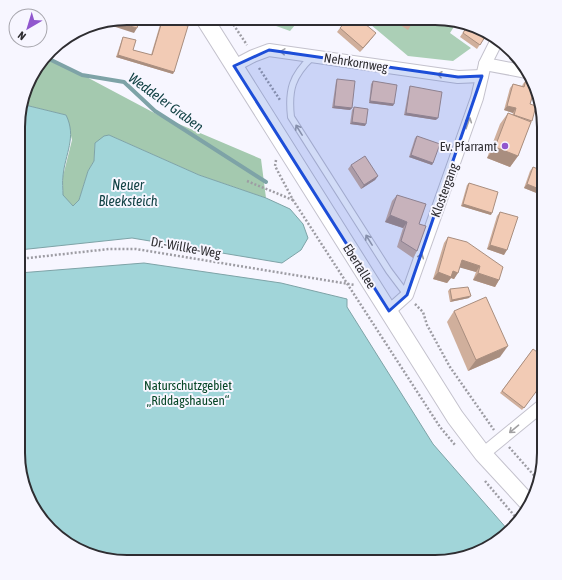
<svg xmlns="http://www.w3.org/2000/svg" width="562" height="580" viewBox="0 0 562 580" font-family="'Asap Condensed',sans-serif">
  <style>
    .green { fill: #abcfb6 }
    .forest { fill: #a4c9af }
    .water { fill: #a1d5d9; stroke: #7ea3a7 }
    .lines { fill: none; stroke-linecap: round; stroke-linejoin: round }
    .stream { stroke: #7ea3a7; stroke-width: 4 }
    .lane-casing { stroke: #c4c2cd; stroke-width: 8 }
    .street-casing { stroke: #c4c2cd; stroke-width: 14 }
    .secondary-casing { stroke: #c4c2cd; stroke-width: 19 }
    .path { stroke: #9d9ca3; stroke-width: 2.5; stroke-dasharray: 2 2; stroke-linecap: butt }
    .lane { stroke: #fff; stroke-width: 6 }
    .street { stroke: #fff; stroke-width: 12 }
    .secondary { stroke: #fff; stroke-width: 17 }
    .wall { fill: #d0af9c }
    .shaded-wall { fill: #a98e7f }
    .building { fill: #f2cbb5; stroke: #a98e7f }
    .oneway { stroke: #a1a0a2 }
    .marked { fill: #1d4ed8; fill-opacity: 0.2; stroke: #1d4ed8; stroke-width: 3; stroke-linejoin: round }
    .poi-dot { fill: #9157ce; stroke: #f7f6ff; stroke-width: 1.5 }
    .labels { text-anchor: middle; stroke-width: 4; stroke-linejoin: round; paint-order: stroke }
    .street-label { font-size: 13px; fill: #2e2d31; stroke: #f7f6ff }
    .poi-label { font-size: 13px; fill: #2e2d31; stroke: #f7f6ff; text-anchor: end }
    .park-label { font-size: 13px; fill: #064626; stroke: #f7f6ff }
    .water-label { font-size: 14px; font-style: italic; fill: #124245; stroke: #f7f6ff }
    .rim { fill: none; stroke: #2e2d31; stroke-width: 2 }
  </style>
  <rect width="100%" height="100%" fill="#f7f6ff"/>
  <g class="green">
    <path d="M254,18H301L290,31Z"/>
    <path d="M364,19H449L457,22L450,33L471,48L453,61L408,56Z"/>
  </g>
  <path class="forest" d="M47,56L160,116L261,159L266,198L199,175L109,135L95,143L94,161L88,171L79,200L73,206L63,196V176L72,140L66,115L21,104L33,73Z"/>
  <g class="water">
    <path d="M21,104L66,115C77,137 65,154 63,176C62,182 63,189 63,195L73,206L79,200L88,171L94,161L95,143L104,136L109,135L199,175L266,198L290,209L303,224L308,238L301,250L282,263L132,238L19,250Z"/>
    <path d="M144,263L281,283L347,299V307L433,444L508,530L496,543L442,562H120L73,547L37,514L18,460L19,273Z"/>
  </g>
  <g class="lines">
    <path class="stream" d="M45,57L82,75L124,82L155,111L266,182"/>
    <defs>
      <path id="lane" d="M312,57C292,76 288,90 291,117L389,271L407,295"/>
      <g id="street">
        <path d="M485,64L527,72"/>
        <path d="M234,66L253,56L269,50L458,77L482,76"/>
        <path d="M389,311L407,295L477,98L485,64L497,40"/>
        <path d="M483,454L544,404"/>
      </g>
      <path id="secondary" d="M204,18L455,417L483,454L530,505"/>
    </defs>
    <use href="#lane" class="lane-casing"/>
    <use href="#street" class="street-casing"/>
    <use href="#secondary" class="secondary-casing"/>
    <g class="path">
      <path d="M229,18L247,45"/>
      <path d="M259,68L280,100"/>
      <path d="M276,160L275,166L293,200L440,427L455,445"/>
      <path d="M247,181L293,200"/>
      <path d="M19,259L109,249H136L355,285"/>
      <path d="M415,304L423,312L427,325L450,367L494,430"/>
      <path d="M509,447L538,480"/>
      <path d="M485,481L518,520"/>
    </g>
    <use href="#lane" class="lane"/>
    <use href="#street" class="street"/>
    <use href="#secondary" class="secondary"/>
  </g>
  <g class="wall">
    <path d="M162,18H181L180,24L173,74L116,57L122,39L123,37L133,50L151,55Z"/>
    <path d="M391,19H415L408,30Z"/>
    <path d="M468,25L488,32L477,49L460,37Z"/>
    <path d="M340,28L373,37L360,52L337,32Z"/>
    <path d="M337,79L352,108L350,110L332,108L336,81Z"/>
    <path d="M526,80L530,81L536,96H533L530,104L532,121L530,124L518,156L510,167L487,158L500,124L508,113L512,115L513,113L504,110L510,88L513,84L522,86L523,84Z"/>
    <path d="M373,81L393,106L369,103L371,84Z"/>
    <path d="M410,86L436,120L404,115L409,88Z"/>
    <path d="M354,107L365,126L350,124L352,110Z"/>
    <path d="M417,136L433,163L432,165L409,157L415,138Z"/>
    <path d="M351,165L378,176L375,180L361,189L348,169Z"/>
    <path d="M544,166V196L524,188L530,171L533,167L542,171Z"/>
    <path d="M469,183L491,215L461,206L467,185Z"/>
    <path d="M397,195L419,224L417,251L413,258L397,247L403,228L385,222L392,201Z"/>
    <path d="M500,212L504,255L487,249L497,216Z"/>
    <path d="M448,237L499,280L495,287L473,280L476,272L460,267L454,279L451,278L447,283L433,279L444,243Z"/>
    <path d="M450,289L469,298L450,302L448,291Z"/>
    <path d="M454,311L500,357L468,371L447,322Z"/>
    <path d="M533,349L541,375L544,381L522,410L500,393Z"/>
    <path d="M544,442V450L540,446Z"/>
  </g>
  <g class="shaded-wall">
    <path d="M112,21L137,28L134,33L100,22Z"/>
    <path d="M376,33L373,37L360,52L363,48Z"/>
    <path d="M118,55L174,72L173,74L116,57Z"/>
    <path d="M534,91L536,96L531,95Z"/>
    <path d="M370,101L394,104L393,106L369,103Z"/>
    <path d="M334,106L352,108L350,110L332,108Z"/>
    <path d="M507,106L516,108L513,113L504,110Z"/>
    <path d="M406,113L438,118L436,120L404,115Z"/>
    <path d="M352,122L366,124L365,126L350,124Z"/>
    <path d="M495,147L518,156L510,167L487,158Z"/>
    <path d="M411,155L433,163L432,165L409,157Z"/>
    <path d="M378,176L375,180L361,189L364,185Z"/>
    <path d="M527,184L544,191V196L524,188Z"/>
    <path d="M463,204L492,213L491,215L461,206Z"/>
    <path d="M390,215L407,222L403,228L385,222Z"/>
    <path d="M490,245L507,250L504,255L487,249Z"/>
    <path d="M462,260L480,266L476,272L458,267Z"/>
    <path d="M453,271L458,273L454,279L451,278L447,283L433,279L438,272Z"/>
    <path d="M478,273L499,280L495,287L473,280Z"/>
    <path d="M471,296L469,298L450,302L452,300Z"/>
    <path d="M508,346L500,357L468,371L476,360Z"/>
  </g>
  <g class="building">
    <path d="M127,18H140L137,28L112,21Z"/>
    <path d="M163,18H181L180,24L188,26L174,72L118,55L123,37L136,40L133,50L152,55Z"/>
    <path d="M348,19H359L376,33L363,48L340,28Z"/>
    <path d="M404,19H415L412,24Z"/>
    <path d="M468,25L488,32L480,45L463,33Z"/>
    <path d="M337,79L355,81L352,108L334,106Z"/>
    <path d="M526,80L530,81L534,91L530,104L536,106L532,121L514,115L516,108L507,106L513,84L524,87Z"/>
    <path d="M373,81L397,85L394,104L370,101Z"/>
    <path d="M410,86L442,92L438,118L406,113Z"/>
    <path d="M354,107L368,109L366,124L352,122Z"/>
    <path d="M508,113L531,122L518,156L495,147Z"/>
    <path d="M417,136L440,144L433,163L411,155Z"/>
    <path d="M365,156L378,176L364,185L351,165Z"/>
    <path d="M533,167L543,171L544,170V191L527,184Z"/>
    <path d="M469,183L498,192L492,213L463,204Z"/>
    <path d="M397,195L426,204L419,224L426,226L417,251L401,241L407,222L390,215Z"/>
    <path d="M500,212L518,217L507,250L490,245Z"/>
    <path d="M448,237L467,242L503,267L499,280L478,273L480,266L462,260L458,273L453,271L451,277L438,272Z"/>
    <path d="M468,287L471,296L452,300L450,289Z"/>
    <path d="M486,297L508,346L476,360L454,311Z"/>
    <path d="M533,349L544,357V371L540,375L544,377V381L524,408L502,391Z"/>
  </g>
  <defs><path id="oneway-shaft" d="M-6 0H5M1.5-3L5.5 0L1.5 3" fill="none" stroke-width="1.6" stroke-linecap="round" stroke-linejoin="round"/></defs>
  <g class="oneway">
    <use href="#oneway-shaft" transform="translate(286 52) rotate(-173)"/>
    <use href="#oneway-shaft" transform="translate(443 75) rotate(-171)"/>
    <use href="#oneway-shaft" transform="translate(468 123) rotate(-70)"/>
    <use href="#oneway-shaft" transform="translate(299 130) rotate(-122)"/>
    <use href="#oneway-shaft" transform="translate(369 240) rotate(-122)"/>
    <use href="#oneway-shaft" transform="translate(420 259) rotate(-70)"/>
    <use href="#oneway-shaft" transform="translate(514 429) rotate(140)"/>
  </g>
  <path class="marked" d="M269,50L458,77L482,76L407,295L389,311L234,66Z"/>
  <circle class="poi-dot" cx="505" cy="146" r="4"/>
  <g class="labels">
    <g class="street-label">
      <text transform="translate(356 62) rotate(9)" y="5">Nehrkornweg</text>
      <text transform="translate(444 190) rotate(-70)" y="5">Klostergang</text>
      <text transform="translate(186 247) rotate(10)" y="5">Dr.-Willke-Weg</text>
      <text transform="translate(360 266) rotate(58)" y="5">Ebertallee</text>
    </g>
    <g class="poi-label">
      <text x="497" y="151">Ev. Pfarramt</text>
    </g>
    <g class="park-label">
      <text x="188" y="390">Naturschutzgebiet<tspan x="188" dy="15">„Riddagshausen“</tspan></text>
    </g>
    <g class="water-label">
      <text transform="translate(166 102) rotate(36)" y="5">Weddeler Graben</text>
      <text x="128" y="190">Neuer<tspan x="128" dy="16">Bleeksteich</tspan></text>
    </g>
  </g>
  <path d="M0 0H562V580H0ZM127 25H435A102 102 0 0 1 537 127V453A102 102 0 0 1 435 555H127A102 102 0 0 1 25 453V127A102 102 0 0 1 127 25Z" fill="#f7f6ff" fill-rule="evenodd"/>
  <path class="rim" d="M127 25H435A102 102 0 0 1 537 127V453A102 102 0 0 1 435 555H127A102 102 0 0 1 25 453V127A102 102 0 0 1 127 25Z"/>
  <g transform="translate(28 28) rotate(218)"><circle r="19" fill="#f7f6ff" stroke="#a7a6ad"/>
  <path d="M0-3L7 15L0 10L-7 15Z" fill="#9157ce"/>
  <text y="-6" font-size="11" font-weight="bold" text-anchor="middle" fill="#2e2d31">N</text>
  </g>
</svg>
